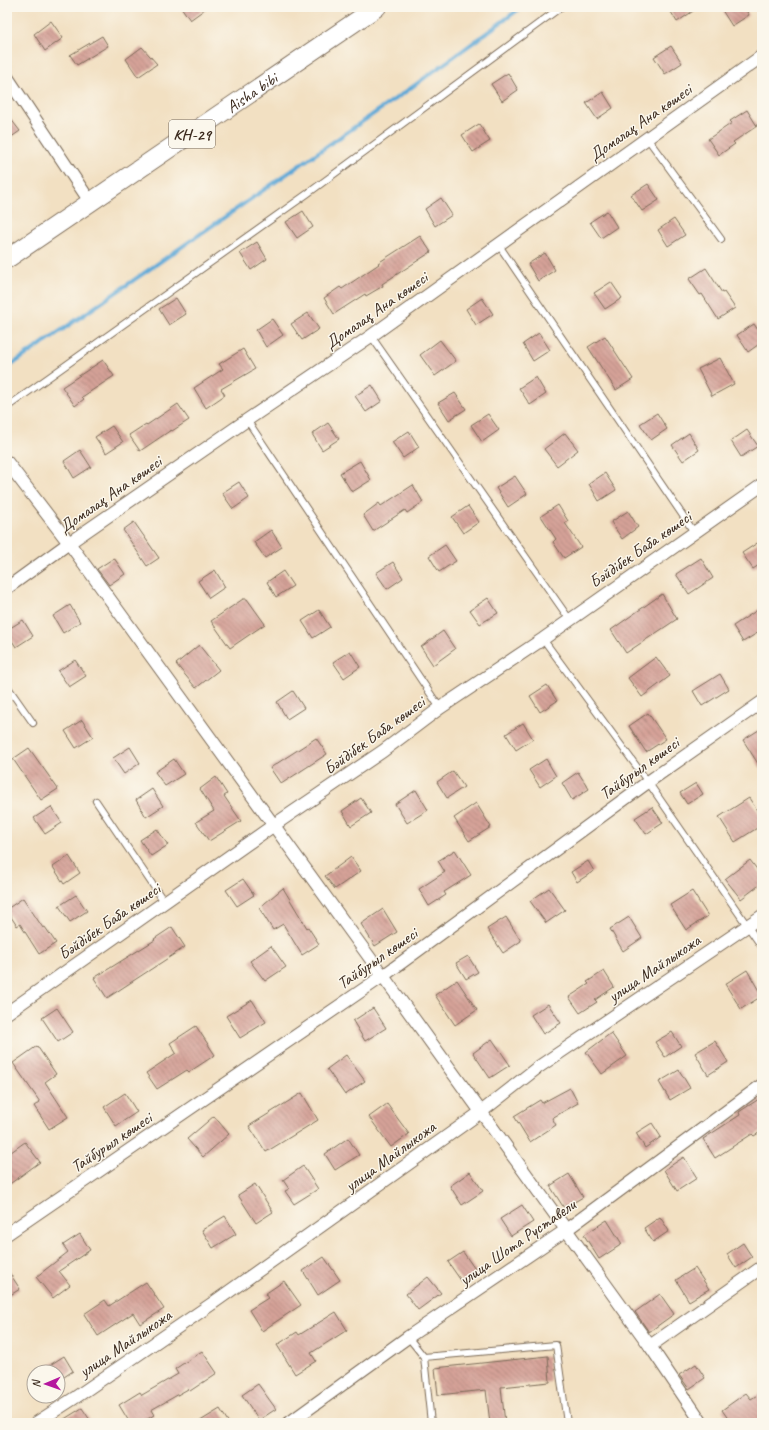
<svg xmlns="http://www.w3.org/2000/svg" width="769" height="1430" viewBox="0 0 769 1430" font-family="Caveat,sans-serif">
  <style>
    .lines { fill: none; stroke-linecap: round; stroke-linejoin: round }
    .stream { stroke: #5fa9d7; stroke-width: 4 }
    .building { fill: url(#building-back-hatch) }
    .service-casing { stroke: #7b6a57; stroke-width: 8 }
    .minor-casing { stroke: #7b6a57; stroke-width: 14 }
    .primary-casing { stroke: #7b6a57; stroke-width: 20 }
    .service { stroke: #fff; stroke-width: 6 }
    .minor { stroke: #fff; stroke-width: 12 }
    .primary { stroke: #fff; stroke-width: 18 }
    .labels { text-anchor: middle; stroke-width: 3; stroke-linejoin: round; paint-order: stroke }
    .shield { fill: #fbf7ec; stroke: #75685c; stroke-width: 1 }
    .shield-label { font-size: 16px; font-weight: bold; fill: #3b2a1e }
    .street-label { font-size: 17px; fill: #3b2a1e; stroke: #fbf7ec }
  </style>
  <defs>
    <pattern id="building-back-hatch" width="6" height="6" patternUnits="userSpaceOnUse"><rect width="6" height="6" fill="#d5a298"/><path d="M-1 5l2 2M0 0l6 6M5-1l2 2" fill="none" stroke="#ae847b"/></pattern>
  </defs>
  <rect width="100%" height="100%" fill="#fbf7ec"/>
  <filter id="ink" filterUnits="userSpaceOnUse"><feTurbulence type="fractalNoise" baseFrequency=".025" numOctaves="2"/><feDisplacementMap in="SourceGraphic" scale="8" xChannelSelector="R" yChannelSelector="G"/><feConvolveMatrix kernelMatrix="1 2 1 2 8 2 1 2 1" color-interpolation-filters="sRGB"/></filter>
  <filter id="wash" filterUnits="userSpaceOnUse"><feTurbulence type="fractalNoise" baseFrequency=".012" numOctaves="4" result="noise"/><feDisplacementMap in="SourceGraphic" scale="16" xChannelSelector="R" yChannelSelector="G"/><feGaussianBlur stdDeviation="0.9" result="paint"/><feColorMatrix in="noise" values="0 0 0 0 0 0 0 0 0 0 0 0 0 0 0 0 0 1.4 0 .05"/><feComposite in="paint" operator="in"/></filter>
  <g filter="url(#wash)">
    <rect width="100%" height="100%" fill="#f2e0c2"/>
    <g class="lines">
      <path class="stream" d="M7,368L408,90L522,7"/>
    </g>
    <g id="blocks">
      <g class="building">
        <path d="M181,7H208L190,20Z"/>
        <path d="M668,7H699L677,22Z"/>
        <path d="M720,7H744L749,15L732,26Z"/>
        <path d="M51,21L63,38L45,51L34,34Z"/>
        <path d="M102,36L108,46L77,65L70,55Z"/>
        <path d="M671,46L682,63L665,74L654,57Z"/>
        <path d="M142,47L157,64L138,77L126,59Z"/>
        <path d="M508,73L518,90L502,101L491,84Z"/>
        <path d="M603,92L613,108L597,119L586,103Z"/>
        <path d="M747,110L757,126L733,142L735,144L719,155L708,139L732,123L730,121Z"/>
        <path d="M7,114L20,131L7,140Z"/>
        <path d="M479,124L490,141L473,152L462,135Z"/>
        <path d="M648,184L659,200L642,211L631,195Z"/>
        <path d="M441,198L452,215L435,226L425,209Z"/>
        <path d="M303,211L313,227L297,238L286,222Z"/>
        <path d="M607,211L617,227L601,238L590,222Z"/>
        <path d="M674,219L685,235L668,246L658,230Z"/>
        <path d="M420,236L431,252L382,284L383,286L366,296L365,294L334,314L324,298L340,287L342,289L379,264L378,263Z"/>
        <path d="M257,242L267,259L251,270L240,253Z"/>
        <path d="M545,253L555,270L538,281L528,264Z"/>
        <path d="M706,268L722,293L724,292L735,308L718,319L702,294L700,295L689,279Z"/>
        <path d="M611,282L622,298L605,309L594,293Z"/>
        <path d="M176,298L186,314L169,325L159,309Z"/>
        <path d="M482,298L493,314L476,325L466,309Z"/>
        <path d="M308,313L319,329L302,340L291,324Z"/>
        <path d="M272,319L283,335L266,347L256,330Z"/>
        <path d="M754,324L762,336V342L748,352L737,335Z"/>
        <path d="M539,333L550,350L533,361L523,344Z"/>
        <path d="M605,336L633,379L616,390L588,347Z"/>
        <path d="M440,340L456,361L435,376L420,355Z"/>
        <path d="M243,349L255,369L221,389L225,395L206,408L194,388L223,369L219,364Z"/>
        <path d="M720,358L734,384L712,396L698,369Z"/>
        <path d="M103,360L114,376L82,397L84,399L75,406L62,387Z"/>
        <path d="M536,377L546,394L530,405L519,388Z"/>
        <path d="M372,385L382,401L366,412L355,396Z"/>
        <path d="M455,393L466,409L449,420L438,403Z"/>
        <path d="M178,404L189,420L172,431L171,430L140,451L129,435L146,424L147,425Z"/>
        <path d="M657,413L667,429L651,440L640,424Z"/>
        <path d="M488,414L499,430L482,442L471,425Z"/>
        <path d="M328,423L339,439L322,450L312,434Z"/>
        <path d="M112,426L123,442L106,453L95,437Z"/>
        <path d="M747,430L758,446L741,457L731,441Z"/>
        <path d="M409,431L419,447L403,458L392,442Z"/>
        <path d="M565,433L578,450L557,466L544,449Z"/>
        <path d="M689,433L699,450L683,461L672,445Z"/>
        <path d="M80,450L91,467L74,478L64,461Z"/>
        <path d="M360,461L371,480L352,492L340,473Z"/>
        <path d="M605,473L616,490L599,501L589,484Z"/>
        <path d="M515,476L527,494L508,507L496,488Z"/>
        <path d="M239,482L249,498L233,509L222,493Z"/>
        <path d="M413,485L423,502L407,513L405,510L373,531L363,515L379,503L381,506Z"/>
        <path d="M558,505L568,521L565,523L581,547L564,558L553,542L556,539L541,516Z"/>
        <path d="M468,506L479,522L463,533L452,517Z"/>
        <path d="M628,511L638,527L622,539L611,522Z"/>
        <path d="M134,522L159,558L147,566L123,530Z"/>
        <path d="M271,530L282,547L265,558L254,542Z"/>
        <path d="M762,540V563L753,569L742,553Z"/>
        <path d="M445,545L456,561L439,572L429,556Z"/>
        <path d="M114,558L125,574L109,585L97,569Z"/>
        <path d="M701,558L713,578L689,594L676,574Z"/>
        <path d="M393,562L403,578L387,589L376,573Z"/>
        <path d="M215,570L225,587L209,598L198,581Z"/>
        <path d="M283,571L293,586L276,597L267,582Z"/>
        <path d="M662,594L677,619L626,653L611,630Z"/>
        <path d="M488,598L498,613L480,624L470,610Z"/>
        <path d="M243,599H247L265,624L230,648L211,621Z"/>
        <path d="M70,605L80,622L63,633L53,616Z"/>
        <path d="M762,607V630L743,642L733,626Z"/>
        <path d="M319,610L330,627L313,638L302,621Z"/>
        <path d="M23,620L33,636L16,647L7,633V630Z"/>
        <path d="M443,631L455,649L433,665L421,647Z"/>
        <path d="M199,645L219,670L196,688L176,664Z"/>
        <path d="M350,651L360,667L344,678L333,662Z"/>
        <path d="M656,657L670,676L642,697L628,678Z"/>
        <path d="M75,660L86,676L69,687L58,671Z"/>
        <path d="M720,674L729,689L702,706L693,691Z"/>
        <path d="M547,685L557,701L540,712L530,696Z"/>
        <path d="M293,691L304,708L287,719L277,702Z"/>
        <path d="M648,713L666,739L646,752L629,726Z"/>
        <path d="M82,720L93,737L76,748L65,731Z"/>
        <path d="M523,723L533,739L516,750L506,734Z"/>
        <path d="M762,728V770L743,740Z"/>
        <path d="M316,738L327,754L281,784L270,768Z"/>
        <path d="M130,747L140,763L124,774L113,758Z"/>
        <path d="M29,748L58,789L41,800L13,759Z"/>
        <path d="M174,759L184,774L165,786L155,772Z"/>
        <path d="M546,759L556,776L540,787L529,770Z"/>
        <path d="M453,771L464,787L447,798L437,782Z"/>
        <path d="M578,772L589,789L572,800L562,783Z"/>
        <path d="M216,777L227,794L224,796L241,821L209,841L196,822L214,811L200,789Z"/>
        <path d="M696,783L703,794L687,804L680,793Z"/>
        <path d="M152,789L163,806L146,817L136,800Z"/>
        <path d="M416,790L428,810L407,823L395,804Z"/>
        <path d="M361,798L371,813L351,826L342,811Z"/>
        <path d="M749,798L762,818V825L735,842L719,817Z"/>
        <path d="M476,803L491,827L469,841L454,818Z"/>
        <path d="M51,807L62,823L45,834L34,818Z"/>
        <path d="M652,807L663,823L646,834L635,818Z"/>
        <path d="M157,829L168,845L151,856L140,840Z"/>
        <path d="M455,850L471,875L444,892L446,895L429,906L419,889L445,872L438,861Z"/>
        <path d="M69,856L80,873L64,884L53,867Z"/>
        <path d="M351,857L361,871L335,889L325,876Z"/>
        <path d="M750,860L762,876V883L741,899L725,879Z"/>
        <path d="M588,861L594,871L577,882L571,872Z"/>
        <path d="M243,879L254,895L237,906L226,890Z"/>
        <path d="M283,888L307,928L308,927L319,944L302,955L283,924L273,930L259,908Z"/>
        <path d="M549,888L565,910L546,923L530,901Z"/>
        <path d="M692,891L708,916L686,930L670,905Z"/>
        <path d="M76,895L87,911L70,922L59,906Z"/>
        <path d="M23,898L43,928L45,927L56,943L39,954L20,924L17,926L7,911V909Z"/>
        <path d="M383,909L397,932L375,946L361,924Z"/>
        <path d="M506,917L521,941L503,953L487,929Z"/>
        <path d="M629,917L642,938L623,951L610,929Z"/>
        <path d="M172,927L185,947L107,998L94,978L155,940L154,939Z"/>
        <path d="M271,946L286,967L265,981L250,961Z"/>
        <path d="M468,956L478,972L466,979L456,963Z"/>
        <path d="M747,970L762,996L741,1009L725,984Z"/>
        <path d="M604,971L614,987L595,1000L597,1002L580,1013L569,997L589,984L587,982Z"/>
        <path d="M457,980L477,1010L455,1025L435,995Z"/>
        <path d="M252,1000L266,1022L240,1038L226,1016Z"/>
        <path d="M548,1004L561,1023L543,1034L531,1015Z"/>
        <path d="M57,1008L73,1032L58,1042L42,1018Z"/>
        <path d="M373,1008L386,1028L365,1041L353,1021Z"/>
        <path d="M196,1026L215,1055L189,1072L187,1070L157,1089L146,1073L176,1053L170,1043Z"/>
        <path d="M672,1032L681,1046L665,1057L655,1042Z"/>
        <path d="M611,1033L627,1056L602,1074L586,1052Z"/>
        <path d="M492,1039L510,1065L490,1078L473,1053Z"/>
        <path d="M715,1041L728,1062L708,1075L695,1053Z"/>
        <path d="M37,1046L56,1074L45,1082L68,1117L49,1129L34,1106L40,1102L13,1063Z"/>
        <path d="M346,1055L365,1081L345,1095L327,1069Z"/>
        <path d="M679,1070L690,1088L670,1100L659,1082Z"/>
        <path d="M570,1088L578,1103L552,1118L556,1125L530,1142L514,1116L540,1100L542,1103Z"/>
        <path d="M125,1093L137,1112L116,1126L104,1107Z"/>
        <path d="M302,1093L318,1120L266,1152L249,1126Z"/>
        <path d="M762,1097V1131L754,1136L752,1134L715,1158L703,1139L740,1115L739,1112Z"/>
        <path d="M387,1104L409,1134L391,1147L369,1117Z"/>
        <path d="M214,1116L229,1134L203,1157L187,1139Z"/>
        <path d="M652,1123L661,1137L645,1148L636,1133Z"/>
        <path d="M348,1138L359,1155L335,1170L325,1154Z"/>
        <path d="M25,1142L40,1162L7,1186V1155Z"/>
        <path d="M684,1157L697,1178L677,1191L664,1170Z"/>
        <path d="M303,1166L318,1189L294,1204L285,1191L289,1189L283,1180Z"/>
        <path d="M470,1172L483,1191L462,1205L450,1186Z"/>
        <path d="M569,1174L583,1197L564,1208L550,1186Z"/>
        <path d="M255,1184L273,1212L256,1223L238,1195Z"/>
        <path d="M522,1205L533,1222L511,1236L500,1219Z"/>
        <path d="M225,1216L236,1234L213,1248L202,1230Z"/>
        <path d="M660,1217L669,1231L653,1242L644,1228Z"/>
        <path d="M607,1220L622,1244L599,1259L584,1235Z"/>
        <path d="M80,1234L90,1250L59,1271L70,1285L53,1298L36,1277L68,1252L63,1245Z"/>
        <path d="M743,1243L752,1257L736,1268L727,1254Z"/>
        <path d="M463,1252L477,1272L462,1282L448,1262Z"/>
        <path d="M324,1257L340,1280L318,1295L303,1271Z"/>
        <path d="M695,1268L709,1289L689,1301L676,1280Z"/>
        <path d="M7,1269L20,1289L7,1297Z"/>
        <path d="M428,1277L441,1293L418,1310L406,1294Z"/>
        <path d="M284,1281L301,1305L262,1331L249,1310L268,1298L265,1294Z"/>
        <path d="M146,1282L164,1309L140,1324L133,1313L98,1336L84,1314L105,1300L109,1306Z"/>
        <path d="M660,1294L674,1314L649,1332L635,1312Z"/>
        <path d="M336,1312L347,1330L311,1353L316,1361L295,1374L277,1345L297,1332L299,1335Z"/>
        <path d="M202,1351L217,1373L190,1391L188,1389L151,1410L154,1415L141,1423H130L119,1405L140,1392L142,1395L178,1374L175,1369Z"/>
        <path d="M64,1356L73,1371L58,1381V1372H39Z"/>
        <path d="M548,1356L550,1382L501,1387L505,1423H490L486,1390L438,1395L435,1368Z"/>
        <path d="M696,1364L705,1378L689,1389L679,1375Z"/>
        <path d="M258,1384L276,1409L259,1420L242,1395Z"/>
        <path d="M762,1392V1423H731L722,1410L746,1393L751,1399Z"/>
        <path d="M82,1408L92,1423H58Z"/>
        <path d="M220,1409L229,1423H197Z"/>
      </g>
    </g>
  </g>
  <g filter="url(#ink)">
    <use href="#blocks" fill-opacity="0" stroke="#7b6a57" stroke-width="1"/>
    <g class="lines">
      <defs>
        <g id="service">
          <path d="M647,138L721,239"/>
          <path d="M498,244L694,532"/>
          <path d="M371,336L570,620"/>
          <path d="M7,407L307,194L561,7"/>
          <path d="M247,420L440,708"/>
          <path d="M543,639L648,782L762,947"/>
          <path d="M7,686L33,723"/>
          <path d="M96,801L165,903"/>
          <path d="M408,1337L424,1357L431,1423"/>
          <path d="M424,1357L556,1345L567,1423"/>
        </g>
        <g id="minor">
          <path d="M7,77L91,203"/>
          <path d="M7,462L69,543L383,976L650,1346L702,1423"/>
          <path d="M7,588L69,543L247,420L371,336L762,56"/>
          <path d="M7,1013L274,825L383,751L440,708L543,639L762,485"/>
          <path d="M7,1234L383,976L648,782L762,702"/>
          <path d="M650,1346L762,1267"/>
          <path d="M36,1423L76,1397L213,1303L481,1112L537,1068L762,916"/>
          <path d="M289,1423L408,1337L566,1230L762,1085"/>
        </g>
        <g id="primary">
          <path id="s1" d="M7,259L377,7"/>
        </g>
      </defs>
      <use href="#service" class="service-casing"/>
      <use href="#minor" class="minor-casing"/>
      <use href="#primary" class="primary-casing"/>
      <use href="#service" class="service"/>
      <use href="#minor" class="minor"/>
      <use href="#primary" class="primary"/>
    </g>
  </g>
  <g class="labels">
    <rect class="shield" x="169" y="120" width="46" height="28" rx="3"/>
    <g class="shield-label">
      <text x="192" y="140">КН-29</text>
    </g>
    <g class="street-label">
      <text dy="6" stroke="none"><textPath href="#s1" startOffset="296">Aisha bibi</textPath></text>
      <text transform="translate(640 122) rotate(-35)" y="6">Домалақ Ана көшесі</text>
      <text transform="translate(376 310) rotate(-35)" y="6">Домалақ Ана көшесі</text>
      <text transform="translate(110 494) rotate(-35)" y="6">Домалақ Ана көшесі</text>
      <text transform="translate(640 549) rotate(-35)" y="6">Бәйдібек Баба көшесі</text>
      <text transform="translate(374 735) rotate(-36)" y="6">Бәйдібек Баба көшесі</text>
      <text transform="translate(639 768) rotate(-36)" y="6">Тайбурыл көшесі</text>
      <text transform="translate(109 921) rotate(-35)" y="6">Бәйдібек Баба көшесі</text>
      <text transform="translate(377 958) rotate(-35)" y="6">Тайбурыл көшесі</text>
      <text transform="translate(654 968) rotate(-34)" y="6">улица Майлыкожа</text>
      <text transform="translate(111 1142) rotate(-34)" y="6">Тайбурыл көшесі</text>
      <text transform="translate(390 1156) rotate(-36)" y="6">улица Майлыкожа</text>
      <text transform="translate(517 1242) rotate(-35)" y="6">улица Шота Руставели</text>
      <text transform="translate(125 1343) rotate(-34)" y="6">улица Майлыкожа</text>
    </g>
  </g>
  <rect width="769" height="1430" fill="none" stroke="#fbf7ec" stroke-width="24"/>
  <g transform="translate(46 1384) rotate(268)"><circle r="19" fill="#fbf7ec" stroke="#aea59a"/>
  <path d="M0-3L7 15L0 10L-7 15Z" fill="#b5179e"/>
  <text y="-6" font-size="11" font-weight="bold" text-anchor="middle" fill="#3b2a1e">N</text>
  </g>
</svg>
